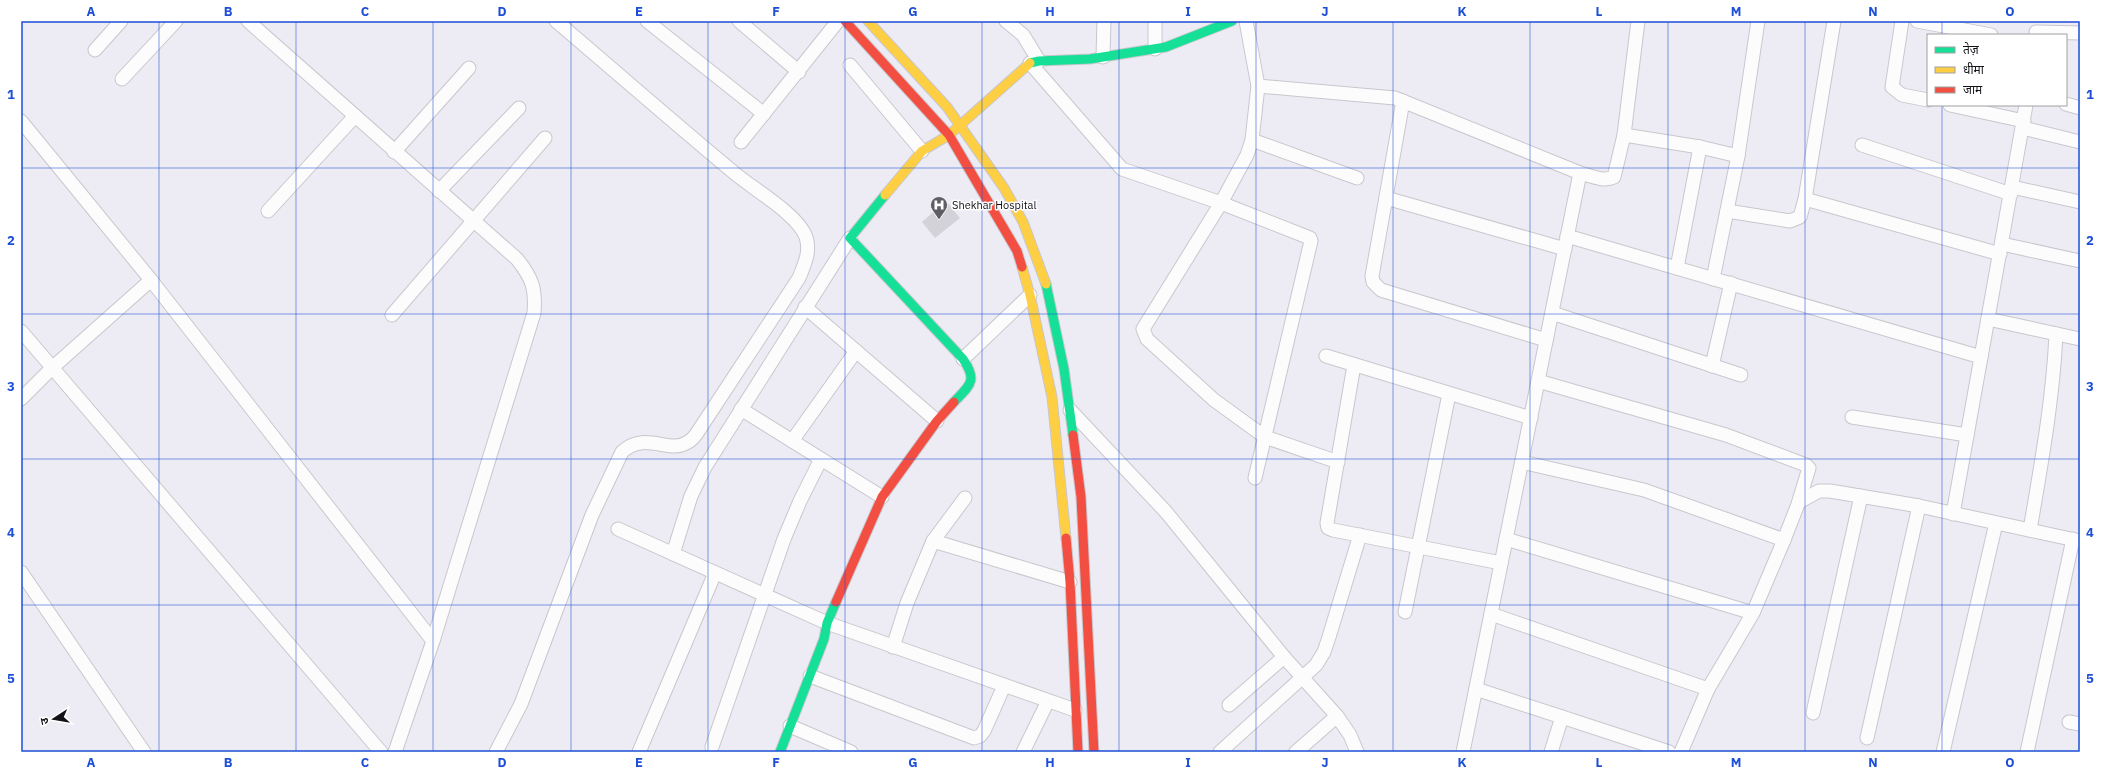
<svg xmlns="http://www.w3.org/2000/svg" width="2101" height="773" viewBox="0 0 2101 773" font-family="'IBM Plex Sans','Noto Sans Devanagari',sans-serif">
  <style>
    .building { fill: #d3d2d8 }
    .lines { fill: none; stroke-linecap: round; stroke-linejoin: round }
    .street-casing { stroke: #c8c7cd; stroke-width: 15 }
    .fast-casing { stroke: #c8c7cd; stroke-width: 11 }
    .slow-casing { stroke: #c8c7cd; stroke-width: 11 }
    .jam-casing { stroke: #c8c7cd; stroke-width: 11 }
    .street { stroke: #fcfcfd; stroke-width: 13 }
    .fast { stroke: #16e098; stroke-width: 9 }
    .slow { stroke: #ffcf43; stroke-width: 9 }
    .jam { stroke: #f24e42; stroke-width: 9 }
    .grid { fill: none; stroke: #1d4ed8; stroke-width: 1; stroke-opacity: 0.55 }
    .labels { text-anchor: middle; stroke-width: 3; stroke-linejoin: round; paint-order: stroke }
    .poi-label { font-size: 11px; fill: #121116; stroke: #fff; text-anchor: start }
    .neatline { fill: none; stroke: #1d4ed8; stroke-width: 1.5 }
    .grid-label { font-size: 13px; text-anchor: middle; font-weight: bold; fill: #1d4ed8 }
  </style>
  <rect width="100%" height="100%" fill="#edecf4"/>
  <path class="building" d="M946,201L960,218L935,238L922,222Z"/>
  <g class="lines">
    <defs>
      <g id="street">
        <path d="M248,21L517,259C532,278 536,288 534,313L433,641L395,752"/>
        <path d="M647,21L764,114"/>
        <path d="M739,21L799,72"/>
        <path d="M1006,21L1023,35L1039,61"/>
        <path d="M1246,21L1258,86L1252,140L1247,155L1221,203L1143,329L1147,339L1214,400L1265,437L1338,462"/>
        <path d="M1902,21L1892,87L1902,95L1928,100"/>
        <path d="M1917,21L1991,35"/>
        <path d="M2036,32L2080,33"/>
        <path d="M1155,49V21"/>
        <path d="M95,50L121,21"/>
        <path d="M1103,57L1104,21"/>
        <path d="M1030,63L1122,169L1221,203L1310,238L1311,241L1255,478"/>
        <path d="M850,65L922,151"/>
        <path d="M122,79L176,21"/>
        <path d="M1258,86L1395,98L1580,173"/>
        <path d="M1403,101L1372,276L1373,282L1381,290L1546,340"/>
        <path d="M2066,104L2080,108"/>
        <path d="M1950,105L2024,121"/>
        <path d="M21,121L151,280L433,641"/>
        <path d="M2023,128L2080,142"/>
        <path d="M1624,135L1700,147L1738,156"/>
        <path d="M1252,140L1357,178"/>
        <path d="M741,142L838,21"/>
        <path d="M1862,145L2011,194"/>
        <path d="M394,152L469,68"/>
        <path d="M2012,187L2080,202"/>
        <path d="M439,191L519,108"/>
        <path d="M1386,198L1565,249"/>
        <path d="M1805,199L2000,254"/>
        <path d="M268,211L355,116"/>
        <path d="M1727,211L1790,221L1800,217L1805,199L1834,21"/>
        <path d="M1567,236L1981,357"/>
        <path d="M2002,244L2080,261"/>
        <path d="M1677,268L1700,147"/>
        <path d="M1713,279L1738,156L1758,21"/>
        <path d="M805,307L937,421"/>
        <path d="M1552,313L1741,375"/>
        <path d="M392,315L545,138"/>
        <path d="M1988,319L2080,339"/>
        <path d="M21,331L381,752"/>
        <path d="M1326,356L1531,418"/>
        <path d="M963,359L1030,295"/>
        <path d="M1354,365L1327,523L1328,528L1333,530L1501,563"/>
        <path d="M1712,366L1731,283"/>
        <path d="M1538,381L1726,435L1806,465L1809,468L1798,504L1784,540L1753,613L1708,689L1681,752"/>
        <path d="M21,399L52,368L151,280"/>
        <path d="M741,409L882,497"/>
        <path d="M1070,410L1166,512L1284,657L1337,716L1350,735L1357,752"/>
        <path d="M1852,417L1967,435"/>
        <path d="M792,441L856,351"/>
        <path d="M1522,462L1644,490L1784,540"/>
        <path d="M965,498L933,541L1070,582"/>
        <path d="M1799,502L1819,491H1830L1919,506L2080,541"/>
        <path d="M1953,514L2026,105"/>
        <path d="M618,529L827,623L1075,710"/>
        <path d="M2030,530C2041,465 2053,400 2056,334"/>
        <path d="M1506,539L1753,613"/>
        <path d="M673,554L691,496L705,467L850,238"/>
        <path d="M21,572L144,752"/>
        <path d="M1405,612L1449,394"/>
        <path d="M1491,614L1708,689"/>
        <path d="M893,647L907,603L933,541"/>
        <path d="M810,676L974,738L980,736L984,731L1004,686"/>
        <path d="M1476,689L1669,752"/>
        <path d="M1229,705L1284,657"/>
        <path d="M1813,713L1861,496"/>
        <path d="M2069,722L2080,724"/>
        <path d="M790,726L851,752"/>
        <path d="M1867,738L1919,506"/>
        <path d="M712,747L784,539L800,501L821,459"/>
        <path d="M496,752L521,704L592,515L622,452C646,430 669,455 688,442C692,440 695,436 697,433L799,278C804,265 811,252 806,237C798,214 751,188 732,171C673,122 615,71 556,21"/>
        <path d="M639,752L715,573"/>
        <path d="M1023,752L1048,701"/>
        <path d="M1220,752L1316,665L1324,652L1329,637L1360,535"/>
        <path d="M1296,752L1337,716"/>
        <path d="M1463,752L1580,173C1592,176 1603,182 1614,177L1624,135L1638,21"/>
        <path d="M1551,752L1562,717"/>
        <path d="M1943,752L1996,523"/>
        <path d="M2027,752L2073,539"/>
      </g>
      <g id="fast">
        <path d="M1030,63L1039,61L1090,59L1166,47L1232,21"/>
        <path d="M885,195L850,238L963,359C978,381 970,385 954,402"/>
        <path d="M1046,284L1064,369L1073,435"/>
        <path d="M780,752L824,639L827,623L836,602"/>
      </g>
      <g id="slow">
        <path d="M868,21L947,107L1004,188L1023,222L1046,284"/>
        <path d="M885,195L922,151L949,135L1030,63"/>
        <path d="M1022,267L1030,295L1052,397L1066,538"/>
      </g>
      <g id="jam">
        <path d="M845,21L949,135L1017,251L1022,267"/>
        <path d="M1073,435L1081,497L1094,752"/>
        <path d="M1066,538L1070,582L1078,752"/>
        <path d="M836,602L882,497L937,421L954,402"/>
      </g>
    </defs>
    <use href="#street" class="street-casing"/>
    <use href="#fast" class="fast-casing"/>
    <use href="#slow" class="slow-casing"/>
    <use href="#jam" class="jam-casing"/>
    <use href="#street" class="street"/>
    <use href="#fast" class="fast"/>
    <use href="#slow" class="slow"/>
    <use href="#jam" class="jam"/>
  </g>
  <path class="grid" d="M159,21V752M296,21V752M433,21V752M571,21V752M708,21V752M845,21V752M982,21V752M1119,21V752M1256,21V752M1393,21V752M1530,21V752M1668,21V752M1805,21V752M1942,21V35M1942,105V752M21,168H2080M21,314H2080M21,459H2080M21,605H2080"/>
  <defs>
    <symbol id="hospital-pin" viewBox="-11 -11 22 30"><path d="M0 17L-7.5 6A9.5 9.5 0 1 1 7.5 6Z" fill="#5f5e64" stroke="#fff"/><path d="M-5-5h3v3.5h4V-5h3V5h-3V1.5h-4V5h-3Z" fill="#fff"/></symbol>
  </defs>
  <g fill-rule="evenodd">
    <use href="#hospital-pin" x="929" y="195" width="20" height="27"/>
  </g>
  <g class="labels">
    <g class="poi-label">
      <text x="952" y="209">Shekhar Hospital</text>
    </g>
  </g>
  <rect width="2101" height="773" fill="none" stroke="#ffffff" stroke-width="44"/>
  <rect x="1927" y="34" width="140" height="72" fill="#ffffff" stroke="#a0a0a2"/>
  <rect x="1935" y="47" width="20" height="6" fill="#16e098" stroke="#a0a0a2"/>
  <text x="1963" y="54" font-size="12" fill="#121116">तेज़</text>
  <rect x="1935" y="67" width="20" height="6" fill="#ffcf43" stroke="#a0a0a2"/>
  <text x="1963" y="74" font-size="12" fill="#121116">धीमा</text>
  <rect x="1935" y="87" width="20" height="6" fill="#f24e42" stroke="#a0a0a2"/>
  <text x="1963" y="94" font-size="12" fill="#121116">जाम</text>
  <g transform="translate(54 719) rotate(258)" stroke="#ffffff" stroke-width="3" paint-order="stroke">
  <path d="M0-3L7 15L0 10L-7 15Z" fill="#121116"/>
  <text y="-6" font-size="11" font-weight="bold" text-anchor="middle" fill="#121116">उ</text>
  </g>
  <rect x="22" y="22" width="2057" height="729" class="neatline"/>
  <g class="grid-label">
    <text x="91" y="16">A</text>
    <text x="228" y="16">B</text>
    <text x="365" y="16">C</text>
    <text x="502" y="16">D</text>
    <text x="639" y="16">E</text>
    <text x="776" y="16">F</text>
    <text x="913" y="16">G</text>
    <text x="1050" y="16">H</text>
    <text x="1188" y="16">I</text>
    <text x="1325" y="16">J</text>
    <text x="1462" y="16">K</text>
    <text x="1599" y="16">L</text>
    <text x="1736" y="16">M</text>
    <text x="1873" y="16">N</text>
    <text x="2010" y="16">O</text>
    <text x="11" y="99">1</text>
    <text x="2090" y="99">1</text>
    <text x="11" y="245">2</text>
    <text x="2090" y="245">2</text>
    <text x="11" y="391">3</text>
    <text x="2090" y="391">3</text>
    <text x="11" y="537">4</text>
    <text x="2090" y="537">4</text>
    <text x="11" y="683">5</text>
    <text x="2090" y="683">5</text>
    <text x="91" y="767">A</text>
    <text x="228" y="767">B</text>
    <text x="365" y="767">C</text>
    <text x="502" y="767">D</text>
    <text x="639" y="767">E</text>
    <text x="776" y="767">F</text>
    <text x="913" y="767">G</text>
    <text x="1050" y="767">H</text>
    <text x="1188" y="767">I</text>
    <text x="1325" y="767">J</text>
    <text x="1462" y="767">K</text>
    <text x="1599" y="767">L</text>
    <text x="1736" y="767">M</text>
    <text x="1873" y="767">N</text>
    <text x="2010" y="767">O</text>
  </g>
</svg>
